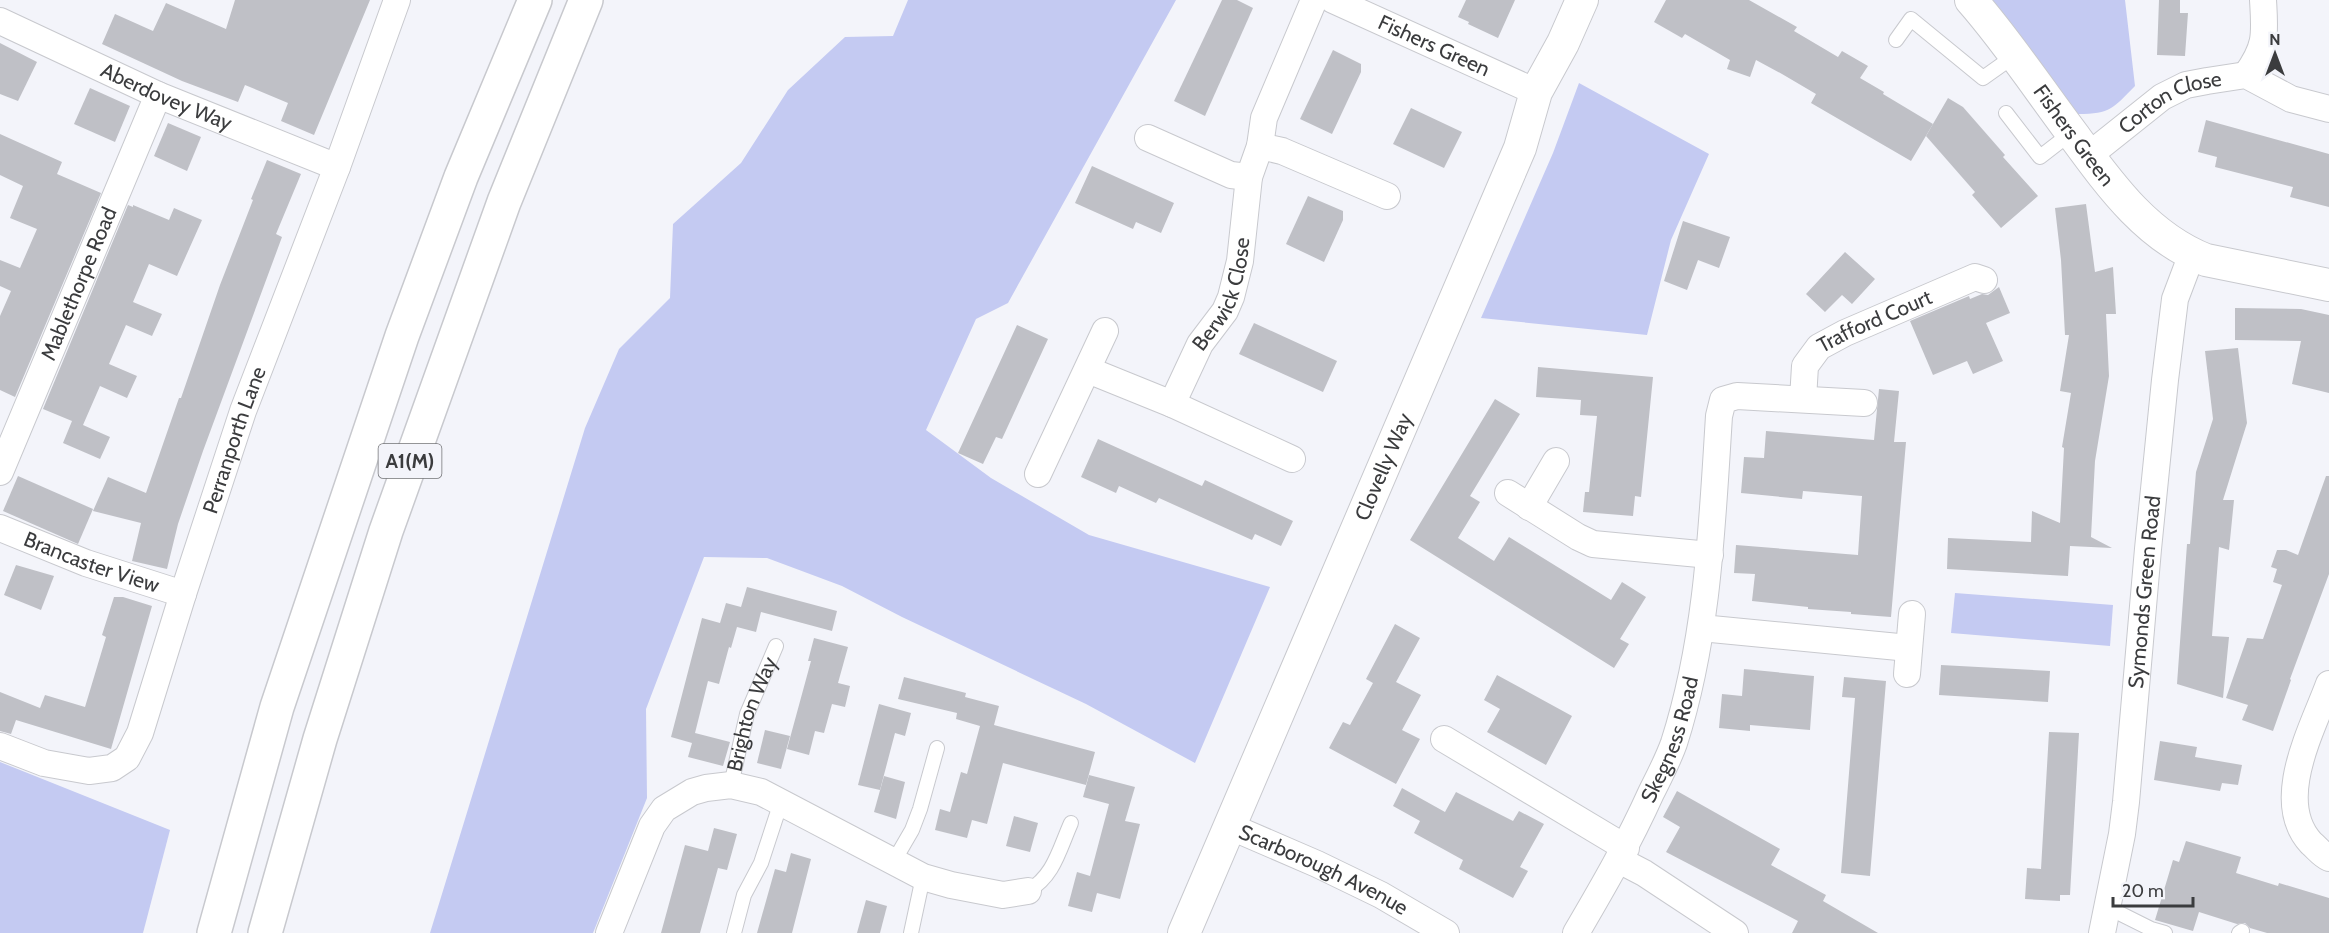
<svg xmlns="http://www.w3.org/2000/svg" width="2329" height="933" viewBox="0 0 2329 933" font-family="Cabin,sans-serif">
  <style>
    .green { fill: #c4caf2 }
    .building { fill: #bfc0c6 }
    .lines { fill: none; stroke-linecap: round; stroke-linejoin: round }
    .service-casing { stroke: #c8c9ce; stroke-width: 16 }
    .minor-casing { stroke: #c8c9ce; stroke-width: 28 }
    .tertiary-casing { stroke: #c8c9ce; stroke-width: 34 }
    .motorway-casing { stroke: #c8c9ce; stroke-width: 36 }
    .service { stroke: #fff; stroke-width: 14 }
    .minor { stroke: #fff; stroke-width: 26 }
    .tertiary { stroke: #fff; stroke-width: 32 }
    .motorway { stroke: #fff; stroke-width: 33 }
    .labels { text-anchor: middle; stroke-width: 4.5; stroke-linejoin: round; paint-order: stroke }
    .shield { fill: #f3f4fa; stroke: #727376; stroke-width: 1.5 }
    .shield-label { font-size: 20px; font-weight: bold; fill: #3b3c3e }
    .street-label { font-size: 21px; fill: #3b3c3e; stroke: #f3f4fa }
  </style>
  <rect width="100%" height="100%" fill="#f3f4fa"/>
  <g class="green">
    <path d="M908,0H1176L1008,303L976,319L926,430L991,478L1089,535L1270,587L1195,763L1086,704L902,617L842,586L767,558L704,557L646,709L647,798L593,933H430L585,428L619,349L670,298L673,224L741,163L788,90L845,37L893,36Z"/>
    <path d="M1990,0H2125L2135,86C2113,108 2111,114 2078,114Z"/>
    <path d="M1579,83L1709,154L1671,240L1647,335L1481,318L1553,153Z"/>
    <path d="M1955,593L2113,605L2110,646L1951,633Z"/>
    <path d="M0,762L170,830L143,933H0Z"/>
  </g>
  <g class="building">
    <path d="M235,0H370L314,135L281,121L288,103L245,85L238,102L182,81L102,44L115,14L153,31L166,3L226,29Z"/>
    <path d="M1222,0H1237L1253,8L1205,116L1174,101Z"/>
    <path d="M1466,0H1515L1498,38L1468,24L1469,22L1458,17Z"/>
    <path d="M1666,0H1749L1797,27L1794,31L1838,57L1842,51L1868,66L1860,78L1884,92L1883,94L1933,124L1911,161L1811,103L1816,94L1782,74L1756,60L1750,77L1727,69L1730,60L1685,34L1682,38L1654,22Z"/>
    <path d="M2159,0H2180V13H2188L2185,56L2157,55Z"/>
    <path d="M0,43L37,62L18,101L0,94Z"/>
    <path d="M1333,50L1361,64V72L1332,134L1300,119Z"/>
    <path d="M90,88L130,106L115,142L74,124Z"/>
    <path d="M1948,98L1963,107L2005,155L2003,157L2038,196L2001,228L1972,195L1975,192L1926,136Z"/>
    <path d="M1411,108L1462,132L1444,168L1393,144Z"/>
    <path d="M2206,120L2329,154V207L2290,197L2293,187L2215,167L2217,157L2198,152Z"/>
    <path d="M168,123L201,137L187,171L154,156Z"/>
    <path d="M0,134L62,162L57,174L101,193L15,397L0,390V316L11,291L0,286V260L20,268L37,229L10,218L23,186L0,175Z"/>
    <path d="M267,160L301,174L276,234L282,237L203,451L178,524L167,569L132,561L141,523L93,511L108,477L146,493L179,398H181L220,285L253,200L251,199Z"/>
    <path d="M1092,166L1174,203L1161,233L1136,222L1133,229L1075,203Z"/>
    <path d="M1308,196L1343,211V220L1324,262L1286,244Z"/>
    <path d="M2086,204L2095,272L2113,267L2116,314H2106L2109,376L2095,461L2091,537L2112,548L2070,546L2068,576L1947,569L1948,538L2031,542L2032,511L2060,523L2064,448L2062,447L2071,393L2060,391L2069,335H2065L2061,260L2055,208Z"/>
    <path d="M128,205L133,207V205L169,220L174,208L202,220L177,276L149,264L133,302L162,314L152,336L126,325L109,364L137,376L127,398L100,386L83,425L110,437L100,459L63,443L72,421L43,409Z"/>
    <path d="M1683,221L1730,237L1719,268L1698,260L1687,290L1664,281Z"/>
    <path d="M1845,252L1875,279L1852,304L1842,295L1825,312L1806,294Z"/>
    <path d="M1999,287L2010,313L1986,323L2003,361L1973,374L1967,361L1933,375L1910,321L1969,296L1970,299L1982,294L1988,295Z"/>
    <path d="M2235,308L2301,309L2329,315V393L2292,384L2301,341L2235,340Z"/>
    <path d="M1254,323L1337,361L1323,392L1239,354Z"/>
    <path d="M1017,325L1048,339L1002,439L996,437L983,464L958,453Z"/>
    <path d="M2238,348L2247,423L2223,500H2234L2229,550L2219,547L2212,636L2229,637L2223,698L2177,684L2187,544H2190L2196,472L2213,419L2205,351Z"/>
    <path d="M1538,367L1653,377L1641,497L1635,496L1633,516L1583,512L1585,492H1589L1597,416L1580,415L1581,400L1536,397Z"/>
    <path d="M1879,389L1899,391L1894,442H1906L1891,617L1851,614V612L1808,609V607L1752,601L1755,574L1734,573L1736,545L1858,555L1862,496L1803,491L1802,499L1741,493L1744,457L1764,458L1766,431L1874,440Z"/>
    <path d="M1495,399L1520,414L1470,496L1480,502L1458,538L1494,561L1509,537L1611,600L1622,582L1646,597L1620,639L1629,644L1614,668L1410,540Z"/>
    <path d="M1098,439L1202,486L1205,480L1293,521L1281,546L1255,534L1252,540L1159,498L1156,503L1119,486L1116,493L1081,477Z"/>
    <path d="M18,476L93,509L78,544L3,511Z"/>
    <path d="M2326,476H2329V574L2290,679L2291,680L2273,731L2242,720L2248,705L2226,698L2247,638L2263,639L2282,585L2273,582L2277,569L2271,567L2277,550H2286L2298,555Z"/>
    <path d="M16,565L54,576L41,610L4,595Z"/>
    <path d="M747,587L837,611L832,631L761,612L756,632L737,627L731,648L729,647L719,684L708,681L695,733L730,742L723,766L688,757L692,743L671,737L702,618L720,623L726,603L741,607Z"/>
    <path d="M114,597H123L152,606L111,749L16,720L11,734L0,731V692L40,708L45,695L85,707L106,637L102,635Z"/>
    <path d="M1395,624L1420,638L1396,682L1421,695L1402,730L1420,739L1396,784L1329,748L1343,722L1350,725L1373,683L1366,679Z"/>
    <path d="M814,638L848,647L838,683L850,686L845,707L832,704L824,733L815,731L809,755L787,749L811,661H808Z"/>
    <path d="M1941,665L2050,671L2048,702L1939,695Z"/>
    <path d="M1744,669L1814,676L1810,730L1750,725V731L1719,728L1722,694L1742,696Z"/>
    <path d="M1497,675L1572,716L1546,765L1487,732L1500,709L1484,700Z"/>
    <path d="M904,677L966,693L965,697L999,706L994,725L1095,752L1086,785L1003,763L987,824L972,820L967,838L935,830L940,809L950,812L961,772L967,774L980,726L956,719L957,713L898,699Z"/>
    <path d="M1844,677L1886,681L1870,876L1841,873L1855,698L1842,697Z"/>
    <path d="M879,704L911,713L905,736L895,733L880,790L858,785Z"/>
    <path d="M765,730L790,736L781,769L757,763Z"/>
    <path d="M2049,732L2079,733L2070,895H2060V901L2025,899L2027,868L2041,869Z"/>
    <path d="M2160,741L2197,747L2195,757L2242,765L2238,785L2222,783L2220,791L2154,780Z"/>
    <path d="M1089,775L1135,787L1125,821L1140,824L1120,899L1097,893L1092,912L1068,906L1077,872L1090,876L1109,804L1083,797Z"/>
    <path d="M884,776L905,782L896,819L874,812Z"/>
    <path d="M1402,788L1445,812L1456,792L1513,821L1519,811L1544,824L1520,867L1528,871L1513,898L1459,869L1463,860L1414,833L1420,821L1393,806Z"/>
    <path d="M1677,791L1780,849L1771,865L1826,895L1823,901L1878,933H1792L1798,921L1666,852L1680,827L1663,817Z"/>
    <path d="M1014,816L1038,823L1030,852L1006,846Z"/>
    <path d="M714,828L737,834L727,870L718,868L700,933H661L685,845L708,851Z"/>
    <path d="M2186,841L2241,857L2236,873L2278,886L2279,883L2329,898V933H2267L2250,928L2245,923L2237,924L2199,912L2193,931L2155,920L2173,860L2179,862Z"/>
    <path d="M791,853L811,859L792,933H757L775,869L786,872Z"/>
    <path d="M866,900L887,906L880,933H857Z"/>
  </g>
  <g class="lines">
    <defs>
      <g id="service">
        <path d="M1896,40L1911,19L1983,78L2014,56"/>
        <path d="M2006,113L2040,157L2071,133"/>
        <path id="s1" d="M731,785L747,714L776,646"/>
        <path d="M894,861L912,830L920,809L937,748"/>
        <path d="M1028,891C1054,876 1059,850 1071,823"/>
        <path d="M2107,907L2151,929L2165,933"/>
        <path d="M734,933L744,895L761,863L781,802"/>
        <path d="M911,933L923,877"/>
        <path d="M2239,933L2242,931"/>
      </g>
      <g id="minor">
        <path id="s2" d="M1333,0L1536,92"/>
        <path id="s3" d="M0,21L158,95L337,167"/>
        <path d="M2246,75C2267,46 2265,34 2263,0"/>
        <path d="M1148,138L1231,175L1249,177"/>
        <path d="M1260,146L1282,151L1387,196"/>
        <path id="s4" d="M2088,156L2162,97L2186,85L2207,81L2246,75L2291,99L2329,109"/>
        <path id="s5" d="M1088,370L1172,404L1200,344L1225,311L1231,297L1240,261L1249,177L1260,146L1264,118L1314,0"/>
        <path id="s6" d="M1803,399L1805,366L1819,347L1845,333L1975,277L1984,280"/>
        <path d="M1172,404L1292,459"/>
        <path id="s7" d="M0,472L158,95"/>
        <path d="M1038,474L1105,331"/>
        <path d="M1508,493L1578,537L1593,544L1710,555"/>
        <path d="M1529,507L1556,461"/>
        <path id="s8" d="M0,528L86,563L183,594"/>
        <path d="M1701,628L1909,648"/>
        <path d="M1907,674L1912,614"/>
        <path d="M2329,684C2313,728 2272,801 2311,843C2317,848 2322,855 2329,858"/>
        <path d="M1444,739L1626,848"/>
        <path id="s9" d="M0,746L44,763L89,771L112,768L127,758L140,733L183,594L243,411L337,167L397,0"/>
        <path id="s10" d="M1229,826L1317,864L1381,895L1446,933"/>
        <path d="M1619,860L1644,873L1735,933"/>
        <path d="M609,933L652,826L664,809L692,792L706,788L731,785L761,792L923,877L951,885L1003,895L1028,891"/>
        <path id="s11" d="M1576,933C1603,887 1629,842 1651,793C1659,777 1668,760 1674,743C1708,637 1712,526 1719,416L1723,400L1737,396L1864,403"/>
        <path id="s12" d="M2102,933L2122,834L2126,802L2148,549L2165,380L2175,299L2192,254"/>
      </g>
      <g id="tertiary">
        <path id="s13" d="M1971,0C2008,42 2040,91 2074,136C2110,185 2147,237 2206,260L2329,285"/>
        <path id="s14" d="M1184,933L1520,148L1536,92L1563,43L1582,0"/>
      </g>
      <g id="motorway">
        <path d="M214,933L277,707L402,336L461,177L535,0"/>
        <path d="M265,933L320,739L386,531L504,202L586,0"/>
      </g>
    </defs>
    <use href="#service" class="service-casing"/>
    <use href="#minor" class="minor-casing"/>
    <use href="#tertiary" class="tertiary-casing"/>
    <use href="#motorway" class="motorway-casing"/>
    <use href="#service" class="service"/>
    <use href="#minor" class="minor"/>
    <use href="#tertiary" class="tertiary"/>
    <use href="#motorway" class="motorway"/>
  </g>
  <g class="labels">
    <rect class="shield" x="378.5" y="444" width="63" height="34" rx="4.5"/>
    <g class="shield-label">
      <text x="410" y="468">A1(M)</text>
    </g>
    <g class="street-label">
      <text dy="7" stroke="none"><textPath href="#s2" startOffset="111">Fishers Green</textPath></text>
      <text dy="7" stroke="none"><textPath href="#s3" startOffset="183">Aberdovey Way</textPath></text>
      <text dy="7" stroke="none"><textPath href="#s4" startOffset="100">Corton Close</textPath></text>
      <text dy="7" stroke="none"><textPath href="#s13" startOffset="170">Fishers Green</textPath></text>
      <text dy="7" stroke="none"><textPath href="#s7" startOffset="204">Mablethorpe Road</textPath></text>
      <text dy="7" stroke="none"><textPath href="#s5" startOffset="213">Berwick Close</textPath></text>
      <text dy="7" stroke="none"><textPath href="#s6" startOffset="118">Trafford Court</textPath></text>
      <text dy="7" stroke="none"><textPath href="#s9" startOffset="470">Perranporth Lane</textPath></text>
      <text dy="7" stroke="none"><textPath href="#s14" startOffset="507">Clovelly Way</textPath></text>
      <text dy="7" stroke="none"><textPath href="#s8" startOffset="98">Brancaster View</textPath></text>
      <text dy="7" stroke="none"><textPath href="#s12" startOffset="344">Symonds Green Road</textPath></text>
      <text dy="7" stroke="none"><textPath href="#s1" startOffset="74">Brighton Way</textPath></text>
      <text dy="7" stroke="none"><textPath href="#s11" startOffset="216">Skegness Road</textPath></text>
      <text dy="7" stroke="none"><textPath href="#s10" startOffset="104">Scarborough Avenue</textPath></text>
    </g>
  </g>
  <g transform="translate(2275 54)" stroke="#f3f4fa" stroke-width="4.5" paint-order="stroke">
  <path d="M0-4.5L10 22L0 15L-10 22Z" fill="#3b3c3e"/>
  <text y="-9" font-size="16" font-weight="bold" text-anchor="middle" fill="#3b3c3e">N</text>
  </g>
  <path d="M2113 897v9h80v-9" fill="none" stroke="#3b3c3e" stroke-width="3"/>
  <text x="2122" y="897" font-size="18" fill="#3b3c3e" stroke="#f3f4fa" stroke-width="4.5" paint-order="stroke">20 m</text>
</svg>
